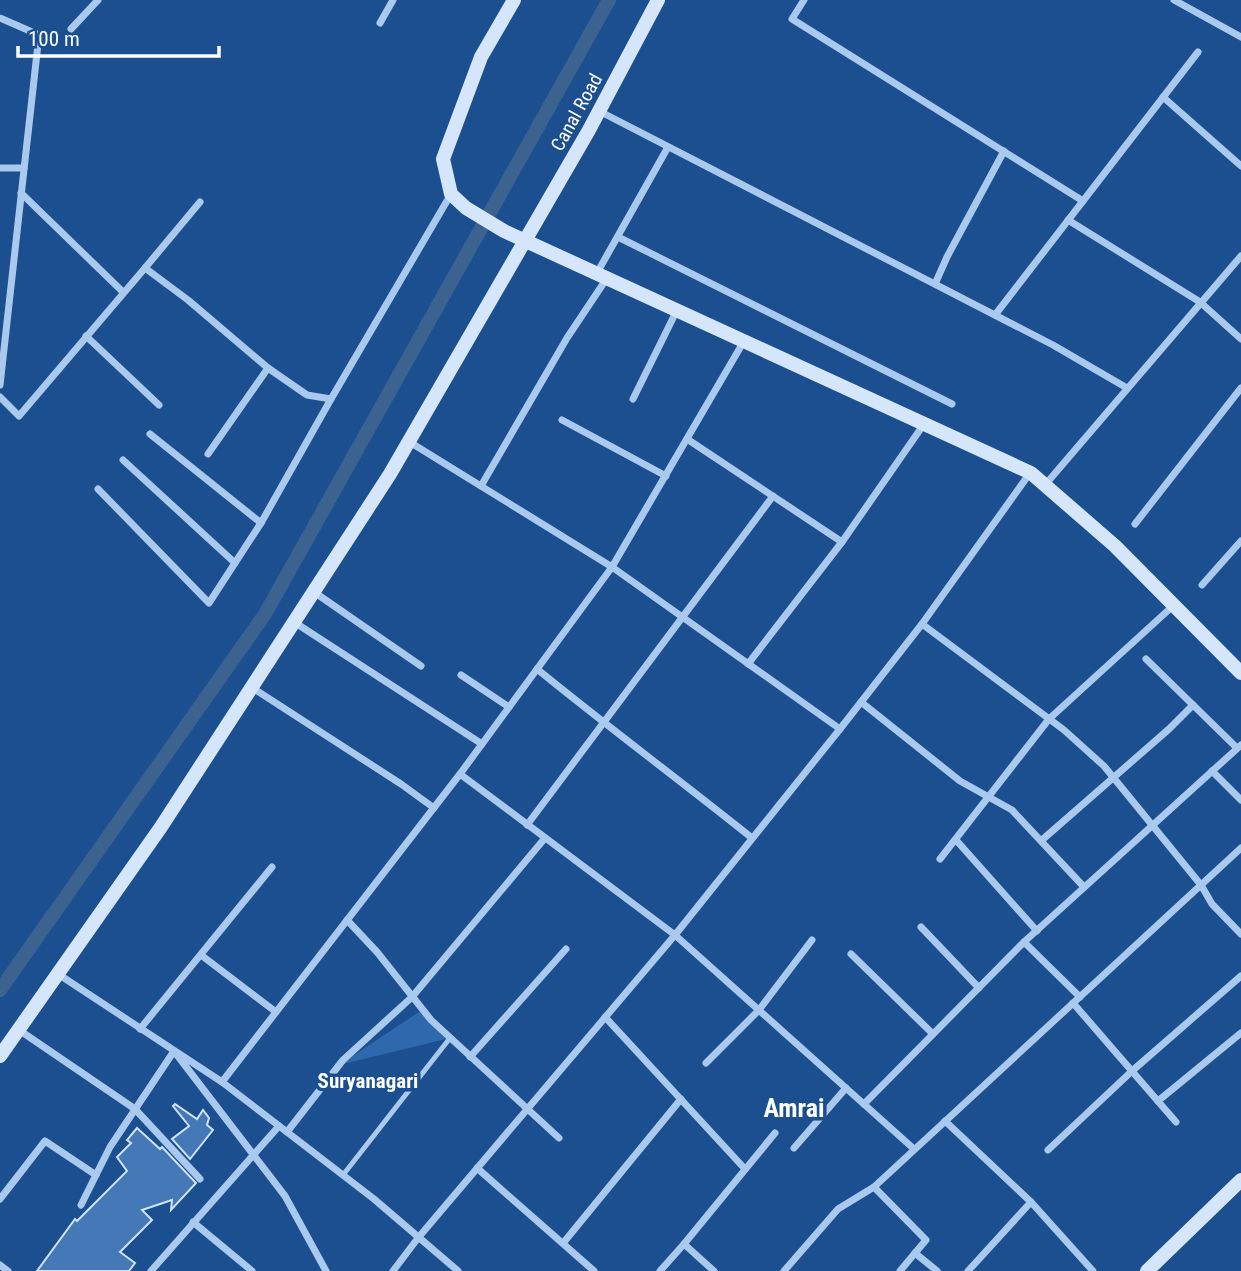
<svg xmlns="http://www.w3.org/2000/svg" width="1241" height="1271" viewBox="0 0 1241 1271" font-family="'Roboto Condensed',sans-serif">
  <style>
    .green { fill: #2e69ad }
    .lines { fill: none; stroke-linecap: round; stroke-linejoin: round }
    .canal { stroke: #3c6290; stroke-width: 14 }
    .building { fill: #4478b7; stroke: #cfe3fa; stroke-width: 2 }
    .lane { stroke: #a9c9ee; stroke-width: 5 }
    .street { stroke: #a9c9ee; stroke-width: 7 }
    .secondary { stroke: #d6e6fa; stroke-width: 14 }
    .labels { text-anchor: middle; stroke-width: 7; stroke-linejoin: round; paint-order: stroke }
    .street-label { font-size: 19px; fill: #fff; stroke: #1b4f8f }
    .neighbourhood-label { font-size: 21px; font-weight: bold; fill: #fff; stroke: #1b4f8f }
    .district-label { font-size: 26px; font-weight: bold; fill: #fff; stroke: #1b4f8f }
  </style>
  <rect width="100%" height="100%" fill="#1b4f8f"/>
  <path class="green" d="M423,1011L450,1038L339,1065L419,1012Z"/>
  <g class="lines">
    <path class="canal" d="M0,990L265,614L609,0"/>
  </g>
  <g class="building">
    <path d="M175,1104L197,1119L203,1110L209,1118L207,1125L213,1130L190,1159L172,1139L189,1126L173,1106Z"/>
    <path d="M137,1128L160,1149L162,1147L196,1183L171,1210L172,1200L142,1210L152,1220L120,1252L135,1263L129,1271H37L75,1219L77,1221L127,1171L117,1157L131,1143L127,1140Z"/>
  </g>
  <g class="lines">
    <path class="lane" d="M343,1175L450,1038"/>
    <g class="street">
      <path d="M804,0L792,19L1083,201"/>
      <path d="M1174,0L1241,37"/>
      <path d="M0,18L39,35L0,385"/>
      <path d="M380,23L393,0"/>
      <path d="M71,29L98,0"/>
      <path d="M1163,97L1241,166"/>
      <path d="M599,111L1053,345L1127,388"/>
      <path d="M0,168H24"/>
      <path d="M21,193L123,292"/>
      <path d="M1068,220L1200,302L1241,339"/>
      <path d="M618,237L952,404"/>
      <path d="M145,268L200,202"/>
      <path d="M597,273L668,147"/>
      <path d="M935,284L947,257L1004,151"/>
      <path d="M995,315L1198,52"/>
      <path d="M86,336L159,405"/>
      <path d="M0,397L19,416L145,268L188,300L268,368L307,395L331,399L451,194"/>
      <path d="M633,399L677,310"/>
      <path d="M562,420L666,476"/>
      <path d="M150,434L261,523"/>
      <path d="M687,439L842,542"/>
      <path d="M408,441L612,567L744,341"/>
      <path d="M208,454L268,368"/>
      <path d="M123,460L235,563"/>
      <path d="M1030,473L922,624L1064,730L1104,766L1201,885L1212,904L1241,934"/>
      <path d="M1045,485L1241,256"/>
      <path d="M481,486L567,338L607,278"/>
      <path d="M98,489L209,603L261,523L331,399"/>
      <path d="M1135,524L1241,388"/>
      <path d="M1202,585L1241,541"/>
      <path d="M314,592L421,666"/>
      <path d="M294,622L482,744"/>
      <path d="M1146,659L1237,748"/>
      <path d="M748,664L842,542L924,424"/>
      <path d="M537,669C608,727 681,781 752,838"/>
      <path d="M461,675L509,707"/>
      <path d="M251,687L401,784L434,808"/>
      <path d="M861,702L960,781L1012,810L1084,887"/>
      <path d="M1212,771L1241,800"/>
      <path d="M460,774L675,935L840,729"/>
      <path d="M527,825L773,496"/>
      <path d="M956,840L1037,931"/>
      <path d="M1042,840L1169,729L1193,705"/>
      <path d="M940,859L1049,719L1174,605"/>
      <path d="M347,920L377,952L431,1020L559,1138"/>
      <path d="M921,927L979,988"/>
      <path d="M1024,942L1080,997"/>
      <path d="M851,954L933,1034"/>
      <path d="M201,955L276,1012"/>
      <path d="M58,974L222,1082L374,1199L458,1271"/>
      <path d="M1073,1003L1176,1122"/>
      <path d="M605,1017L745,1169"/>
      <path d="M140,1029L272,867"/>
      <path d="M19,1030L135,1109L200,1179"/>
      <path d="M470,1057L566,949"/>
      <path d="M706,1063L759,1010L812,940"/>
      <path d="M222,1082L460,774L612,567L840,729L922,624"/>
      <path d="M1158,1101L1241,1033"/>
      <path d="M864,1104L1024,942L1241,745"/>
      <path d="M945,1121L1031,1202L1093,1271"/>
      <path d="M287,1132L343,1060L412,997L545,838"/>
      <path d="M794,1148L846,1088"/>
      <path d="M1048,1150L1132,1071L1241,976"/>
      <path d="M477,1168L594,1271"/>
      <path d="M874,1187L1241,848"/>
      <path d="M0,1199L45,1141L96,1175"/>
      <path d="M81,1205L110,1147L174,1051L285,1196L326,1271"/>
      <path d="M193,1222L252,1271"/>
      <path d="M564,1242L681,1099"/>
      <path d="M684,1244L775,1133"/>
      <path d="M915,1253L937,1271"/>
      <path d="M0,1265L8,1271"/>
      <path d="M151,1271L279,1126"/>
      <path d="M393,1271L418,1238L675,935L914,1149"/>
      <path d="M660,1271L684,1244L714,1271"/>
      <path d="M784,1271L838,1209L874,1187L926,1240L900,1271"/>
      <path d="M968,1271L1031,1202"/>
    </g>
    <g class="secondary">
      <path d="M514,0L481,57L443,159L451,194L466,208L504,231L1031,473L1115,546L1241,673"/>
      <path d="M0,1056L161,827L390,474L589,130L658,0"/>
      <path d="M1147,1271L1241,1180"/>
    </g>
  </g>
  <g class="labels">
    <g class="street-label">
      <text transform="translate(576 112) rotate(-61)" y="7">Canal Road</text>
    </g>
    <g class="neighbourhood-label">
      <text x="368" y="1088">Suryanagari</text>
    </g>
    <g class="district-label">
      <text x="794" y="1117">Amrai</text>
    </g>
  </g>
  <path d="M18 46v10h201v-10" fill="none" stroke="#ffffff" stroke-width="3.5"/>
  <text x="28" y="46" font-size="21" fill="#ffffff" stroke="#1b4f8f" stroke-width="5" paint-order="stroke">100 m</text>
</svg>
